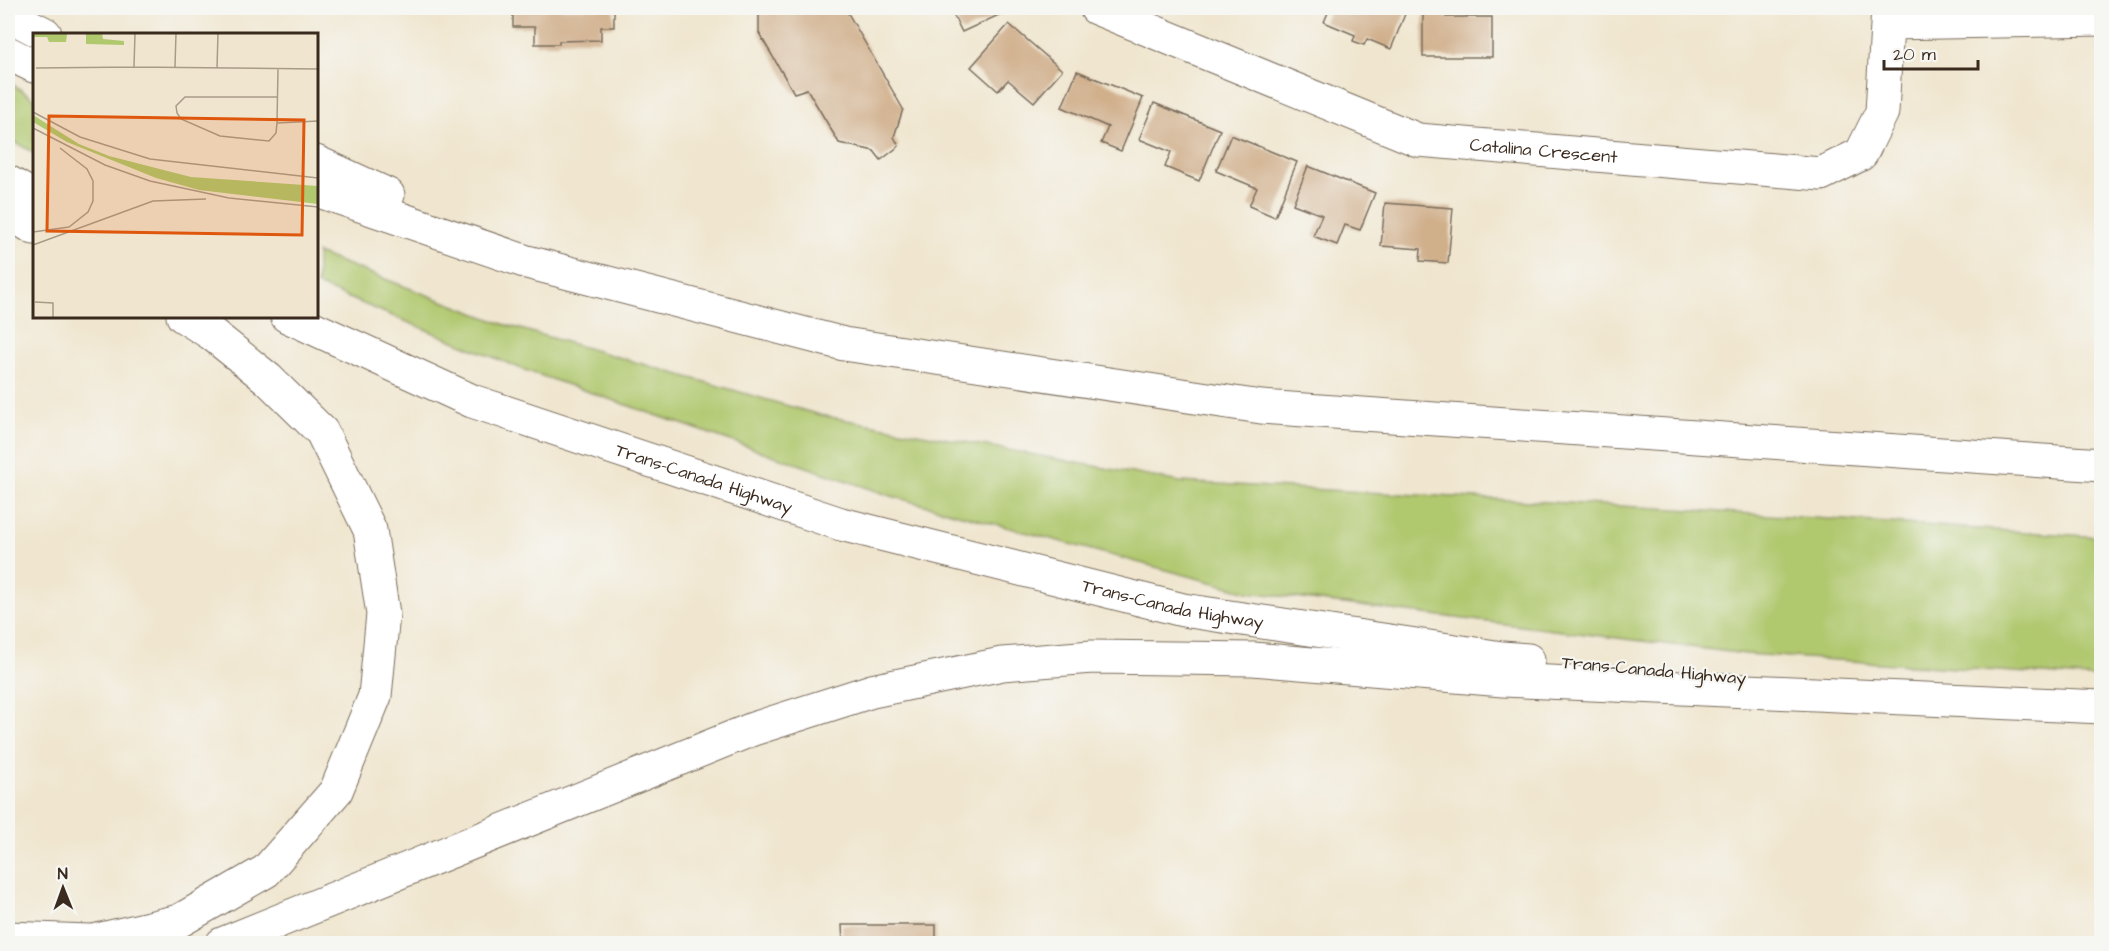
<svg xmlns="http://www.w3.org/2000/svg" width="2109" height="951" viewBox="0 0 2109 951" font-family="'Architects Daughter',sans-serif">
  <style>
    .green { fill: #b0c86e; stroke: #767946; stroke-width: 1.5 }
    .building { fill: #d0af8b }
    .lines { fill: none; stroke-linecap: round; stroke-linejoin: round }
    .minor-casing { stroke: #7a6c5c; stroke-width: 35 }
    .highway-casing { stroke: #7a6c5c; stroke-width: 35 }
    .minor { stroke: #fff; stroke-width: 33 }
    .highway { stroke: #fff; stroke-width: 33 }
    .labels { text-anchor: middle; stroke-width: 4.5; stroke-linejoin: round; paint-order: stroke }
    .street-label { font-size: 18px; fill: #3b2a1e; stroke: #f6f6f2 }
    .inset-road { fill: none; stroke: #a89b88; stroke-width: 1.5 }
    .view { fill: #df570d; fill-opacity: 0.15; stroke: #df570d; stroke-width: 3 }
    .inset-edge { fill: none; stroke: #3b2a1e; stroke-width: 3 }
  </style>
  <rect width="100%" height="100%" fill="#f6f6f2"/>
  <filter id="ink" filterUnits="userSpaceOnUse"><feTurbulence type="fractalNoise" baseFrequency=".0167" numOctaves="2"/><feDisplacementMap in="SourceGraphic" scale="12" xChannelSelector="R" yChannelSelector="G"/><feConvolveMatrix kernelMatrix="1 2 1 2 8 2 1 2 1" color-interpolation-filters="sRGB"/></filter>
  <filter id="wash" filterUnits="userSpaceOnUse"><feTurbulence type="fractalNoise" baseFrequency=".008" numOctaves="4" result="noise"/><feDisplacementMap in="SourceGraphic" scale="24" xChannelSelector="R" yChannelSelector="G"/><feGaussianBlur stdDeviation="1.35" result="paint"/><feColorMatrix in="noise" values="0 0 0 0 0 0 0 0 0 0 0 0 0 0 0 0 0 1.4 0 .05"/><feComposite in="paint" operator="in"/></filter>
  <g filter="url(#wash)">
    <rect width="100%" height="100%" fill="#f0e6cf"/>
    <g class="green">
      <path d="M8,82L34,98V153L8,138Z"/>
      <path d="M317,253L503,324L820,415L1180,482L1693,510L2101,537V678L1746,654L1248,592L891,496L522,369L317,285Z"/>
    </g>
    <g id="blocks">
      <g class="building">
        <path d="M513,8H614V27H601V40L559,41V44H535V27H513Z"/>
        <path d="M759,8H845L903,109L894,137L899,146L881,160L874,151L839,143L807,89L794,93L759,33Z"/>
        <path d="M950,8H997L1001,14L962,32Z"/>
        <path d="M1330,8H1404L1407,9L1391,49L1367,39L1364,45L1353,41L1355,35L1324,22Z"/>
        <path d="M1423,8H1446V17H1492V57H1423Z"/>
        <path d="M1009,24L1062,70L1034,102L1008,80L998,91L971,67Z"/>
        <path d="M1077,71L1143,98L1121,151L1101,143L1108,127L1062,107Z"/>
        <path d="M1154,103L1220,130L1199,181L1165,167L1171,152L1139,139Z"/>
        <path d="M1231,135L1297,162L1275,217L1249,206L1257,188L1216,171Z"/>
        <path d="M1308,166L1375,193L1360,230L1345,225L1337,245L1313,236L1322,215L1293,204Z"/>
        <path d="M1385,203L1453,208L1448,263L1420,261L1421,249L1381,246Z"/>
        <path d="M842,925H936V944H843Z"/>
      </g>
    </g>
  </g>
  <g filter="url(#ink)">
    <use href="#blocks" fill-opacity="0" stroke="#7a6c5c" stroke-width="1.5"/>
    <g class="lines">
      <defs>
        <g id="minor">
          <path id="s1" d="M1096,8L1418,140L1821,174L1861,154L1882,112L1888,8"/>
          <path d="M1888,23L2102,19"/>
        </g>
        <g id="highway">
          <path d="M8,15L45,34"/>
          <path d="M8,53L34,66"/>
          <path d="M316,162L388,195"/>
          <path d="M8,182L34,197"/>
          <path d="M316,190L527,262L844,344L1261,407L2102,465"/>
          <path d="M8,212L34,228"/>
          <path id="s2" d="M287,316L472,401L841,524L1183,610L1502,658L1528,660"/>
          <path d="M8,938L89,941"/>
          <path d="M80,944L179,921L266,871L336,791L375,696L383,614L370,530L322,432L268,379L212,334L183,316"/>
          <path d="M222,944L753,729L872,691L1002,664L1092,657L1253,659L1503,680L2102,707"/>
        </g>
      </defs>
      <use href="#minor" class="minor-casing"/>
      <use href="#highway" class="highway-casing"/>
      <use href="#minor" class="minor"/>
      <use href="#highway" class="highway"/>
    </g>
  </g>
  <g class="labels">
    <g class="street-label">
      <text dy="6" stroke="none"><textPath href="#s1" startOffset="474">Catalina Crescent</textPath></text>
      <text dy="6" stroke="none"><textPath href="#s2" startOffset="448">Trans-Canada Highway</textPath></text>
      <text dy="6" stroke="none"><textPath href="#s2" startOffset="934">Trans-Canada Highway</textPath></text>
      <text transform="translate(1654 670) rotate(5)" y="6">Trans-Canada Highway</text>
    </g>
  </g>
  <g transform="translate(33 33)">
    <rect width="285" height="285" fill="#f0e6cf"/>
    <path d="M0,0H69L70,6L91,8V12L53,11V1H34L33,9H16L14,4H0ZM0,82L46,111L76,123L158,144L285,153V171L166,157L123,145L34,109L0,89Z" fill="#b0c86e"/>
    <path class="inset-road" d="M102,0L101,34L285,36M142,34L143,0M3,35L101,34M184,35L185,0M244,64H152L143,73L144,80L148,86L187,103L236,108L243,100L244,90L245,36M0,79L47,104L117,126L285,145M244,90L285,88M0,95L72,132L117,148L196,165L285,174M0,199L36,194L55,179L60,168V148L54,136L27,115M0,212L120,168L173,166M2,269L20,270V285"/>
    <path class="view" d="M16,83L271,87L269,202L14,198Z"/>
    <rect width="285" height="285" class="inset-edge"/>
  </g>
  <rect width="2109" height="951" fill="none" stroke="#f6f6f2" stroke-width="30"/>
  <g transform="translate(63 888) rotate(359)" stroke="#f6f6f2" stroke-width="4.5" paint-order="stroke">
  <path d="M0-4.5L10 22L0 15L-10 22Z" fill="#3b2a1e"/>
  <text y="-9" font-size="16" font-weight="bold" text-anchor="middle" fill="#3b2a1e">N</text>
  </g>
  <path d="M1884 60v9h94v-9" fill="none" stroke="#3b2a1e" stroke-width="3"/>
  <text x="1893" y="60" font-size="18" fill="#3b2a1e" stroke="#f6f6f2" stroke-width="4.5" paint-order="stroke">20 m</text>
</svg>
